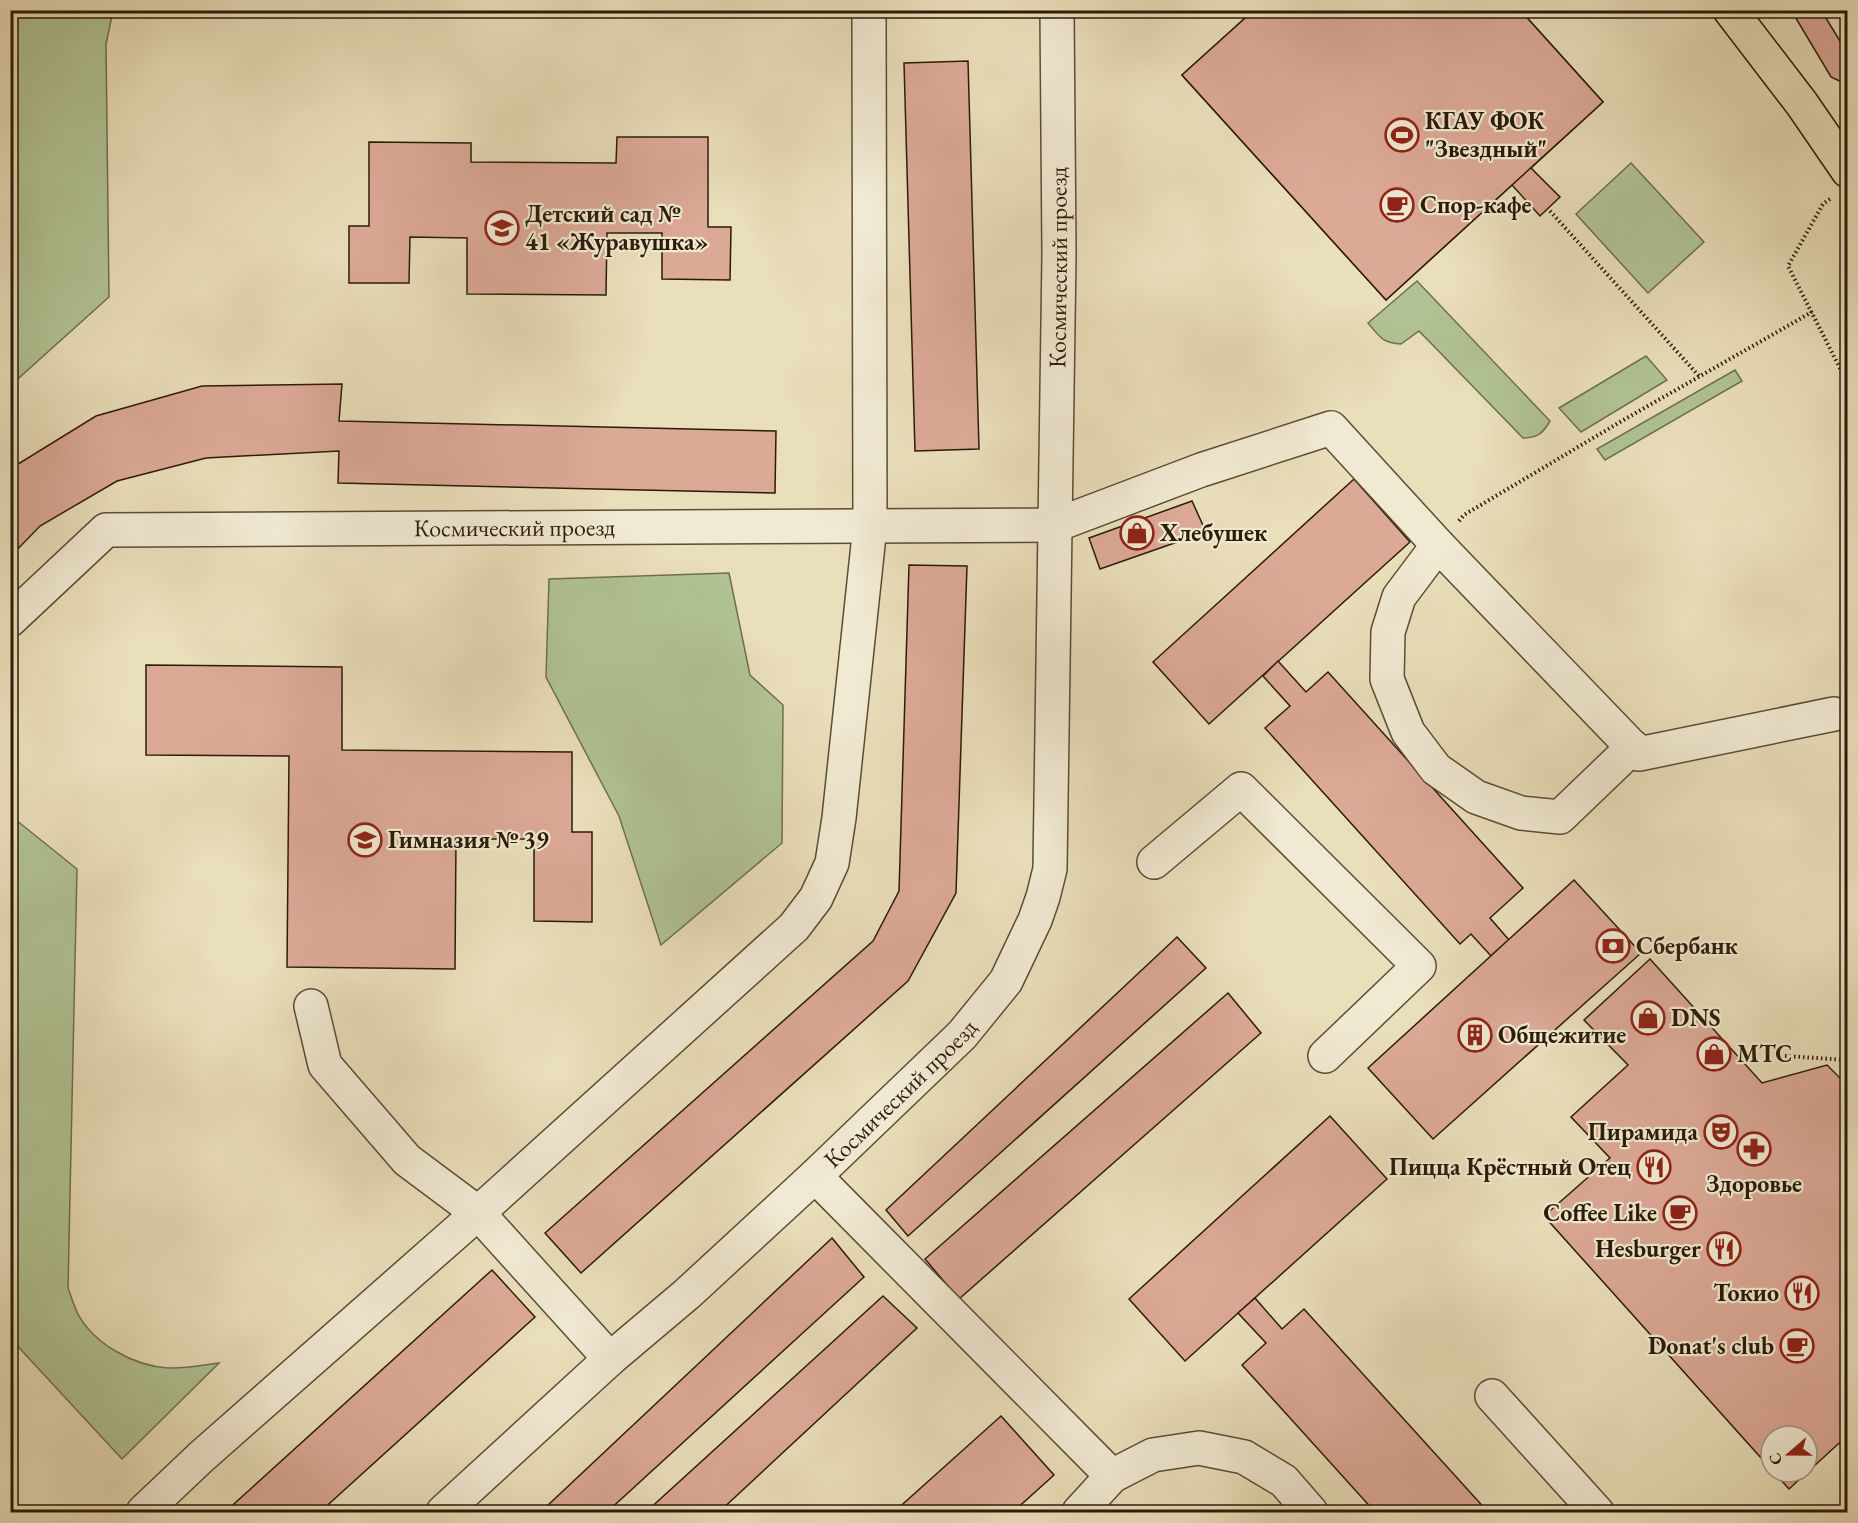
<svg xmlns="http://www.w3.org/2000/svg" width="1858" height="1523" viewBox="0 0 1858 1523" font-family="'EB Garamond',serif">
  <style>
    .green { fill: #b1c394; stroke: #6e6f4e; stroke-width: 1.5 }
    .building { fill: #dca997; stroke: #2a1b08; stroke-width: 1.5 }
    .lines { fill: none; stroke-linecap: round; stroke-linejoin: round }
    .minor-casing { stroke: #5a4c35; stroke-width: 36 }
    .major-casing { stroke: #2a1b08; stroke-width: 36 }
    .path { stroke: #2a1b08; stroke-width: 4; stroke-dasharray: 1.5 3; stroke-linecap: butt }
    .minor { stroke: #f1ead3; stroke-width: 33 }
    .major { stroke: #eadfbb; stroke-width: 33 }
    .labels { text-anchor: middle; stroke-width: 4.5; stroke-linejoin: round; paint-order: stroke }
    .poi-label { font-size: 24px; font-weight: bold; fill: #2a1b08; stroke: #f1ead3; text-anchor: start }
    .street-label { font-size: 24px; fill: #2a1b08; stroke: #f1ead3 }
  </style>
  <rect width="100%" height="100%" fill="#eadfbb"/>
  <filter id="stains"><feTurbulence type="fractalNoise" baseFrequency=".00333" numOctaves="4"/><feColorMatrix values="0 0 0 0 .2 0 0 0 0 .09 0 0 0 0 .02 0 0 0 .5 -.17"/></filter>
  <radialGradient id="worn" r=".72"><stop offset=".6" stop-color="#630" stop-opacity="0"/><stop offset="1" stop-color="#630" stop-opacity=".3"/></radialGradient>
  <g class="green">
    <path d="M11,10L113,11L106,44L109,297L11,385Z"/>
    <path d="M1631,163L1704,242L1648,293L1576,214Z"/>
    <path d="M1417,281L1550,421C1543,433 1538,438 1523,438L1419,331L1401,344C1382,343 1380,337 1368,323Z"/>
    <path d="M1646,356L1667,380L1581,432L1559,408Z"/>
    <path d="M1735,370L1742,381L1605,460L1597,449Z"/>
    <path d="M729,573L750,675L783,705L782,843L661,945L619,816L546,677L549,579Z"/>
    <path d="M11,816L77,869L68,1288C71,1296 74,1306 78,1314C94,1344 134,1366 168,1368C184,1369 203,1365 219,1363L122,1459L11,1339Z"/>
  </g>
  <g class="building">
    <path d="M1254,10H1520L1603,102L1531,168L1560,197L1540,216L1512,185L1386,300L1182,75Z"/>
    <path d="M1254,10H1520L1603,102L1386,300L1182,75Z"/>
    <path d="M1791,10H1821L1848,54V85L1831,77Z"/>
    <path d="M968,61L979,449L915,451L904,63Z"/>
    <path d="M617,137H708V227H731L730,280L662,279V233H607L606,295L467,294V238L410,237L409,283H349V226H369V142L471,143V162L616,163Z"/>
    <path d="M342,384L339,421L776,431L775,493L338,483L339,451L206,458L117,481L40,526L10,557V469L96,416L202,386Z"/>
    <path d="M1354,479L1410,542L1209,724L1153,662Z"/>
    <path d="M1192,501L1206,532L1100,569L1089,538Z"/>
    <path d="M909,565L967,566L956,893L908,981L581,1273L545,1233L873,941L899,891Z"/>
    <path d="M1278,661L1306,692L1328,672L1523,888L1490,918L1509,940L1491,956L1471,934L1460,944L1265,728L1290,706L1263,676Z"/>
    <path d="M146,665L342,667V750L572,752V832H592V922L534,921V839H456L455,969L287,967L289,756L146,755Z"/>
    <path d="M1574,880L1641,953L1433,1139L1368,1068Z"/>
    <path d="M1177,937L1206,968L908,1236L886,1210Z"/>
    <path d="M1650,959L1762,1083L1827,1065L1848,1086V1435L1789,1489L1774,1472H1807V1436H1771V1469L1544,1216L1610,1158L1571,1117L1628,1065L1584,1020Z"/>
    <path d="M1228,993L1261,1033L959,1299L925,1259Z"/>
    <path d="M1330,1116L1387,1179L1185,1361L1129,1299Z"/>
    <path d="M832,1238L864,1277L607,1512H551L546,1507Z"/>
    <path d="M492,1270L535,1317L320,1512H225Z"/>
    <path d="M883,1296L917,1328L719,1512H646Z"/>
    <path d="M1255,1298L1282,1329L1304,1309L1488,1512H1375L1242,1365L1266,1343L1238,1313Z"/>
    <path d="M1001,1416L1054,1475L1013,1512H894Z"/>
  </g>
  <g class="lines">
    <defs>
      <g id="minor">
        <path d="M1438,545L1399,597L1388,632L1387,679L1408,732L1436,769L1476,797L1521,813L1560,817L1633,747"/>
        <path id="s1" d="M10,620L106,530L1056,525L1201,470L1331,428L1438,545L1639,754L1834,714"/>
        <path d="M1154,862L1241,789L1419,966L1325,1056"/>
        <path d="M311,1006L325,1065L407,1160L478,1213L610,1359"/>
        <path d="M815,1176L1112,1476"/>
        <path d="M1492,1396L1597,1512"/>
        <path d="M143,1512L201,1457L478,1213L794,927L816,898L832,863L839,818L870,526L869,10"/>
        <path id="s2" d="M443,1512L610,1359L687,1294L815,1176L962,1035L1006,981L1035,920L1043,897L1050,869L1059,254L1057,10"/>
        <path d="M1079,1512L1112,1476L1153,1455L1199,1448L1244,1457L1284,1481L1311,1512"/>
      </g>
      <path id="major" d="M1730,10L1802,104L1848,171"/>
    </defs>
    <use href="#minor" class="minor-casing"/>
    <use href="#major" class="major-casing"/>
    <g class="path">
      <path d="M1830,199L1823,204L1788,266L1848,384"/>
      <path d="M1550,211L1699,376"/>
      <path d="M1459,521L1464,515L1620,422L1812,312"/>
      <path d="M1785,1056L1848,1060"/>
    </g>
    <use href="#minor" class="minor"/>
    <use href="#major" class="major"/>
  </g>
  <defs>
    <symbol id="stadium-ring" viewBox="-11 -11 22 22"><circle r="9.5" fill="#f1ead3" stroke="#8f2418" stroke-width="1.5"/><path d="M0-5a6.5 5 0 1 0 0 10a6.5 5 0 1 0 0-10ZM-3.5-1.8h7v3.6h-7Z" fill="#8f2418"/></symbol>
    <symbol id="cafe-ring" viewBox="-11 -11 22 22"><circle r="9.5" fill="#f1ead3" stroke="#8f2418" stroke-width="1.5"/><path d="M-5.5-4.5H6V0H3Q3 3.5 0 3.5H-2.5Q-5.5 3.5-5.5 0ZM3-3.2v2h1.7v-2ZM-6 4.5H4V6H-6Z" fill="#8f2418"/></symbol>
    <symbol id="school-ring" viewBox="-11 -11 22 22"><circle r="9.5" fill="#f1ead3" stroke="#8f2418" stroke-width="1.5"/><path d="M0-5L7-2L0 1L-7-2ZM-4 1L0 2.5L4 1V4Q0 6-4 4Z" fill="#8f2418"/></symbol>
    <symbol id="shop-ring" viewBox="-11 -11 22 22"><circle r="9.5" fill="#f1ead3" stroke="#8f2418" stroke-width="1.5"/><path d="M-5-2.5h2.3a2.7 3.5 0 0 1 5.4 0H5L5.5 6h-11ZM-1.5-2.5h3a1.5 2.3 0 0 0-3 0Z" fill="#8f2418"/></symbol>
    <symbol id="bank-ring" viewBox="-11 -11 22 22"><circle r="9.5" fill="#f1ead3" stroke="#8f2418" stroke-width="1.5"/><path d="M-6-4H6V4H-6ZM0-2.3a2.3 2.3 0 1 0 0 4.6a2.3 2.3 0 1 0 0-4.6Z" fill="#8f2418"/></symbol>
    <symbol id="building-ring" viewBox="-11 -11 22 22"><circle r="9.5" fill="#f1ead3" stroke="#8f2418" stroke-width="1.5"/><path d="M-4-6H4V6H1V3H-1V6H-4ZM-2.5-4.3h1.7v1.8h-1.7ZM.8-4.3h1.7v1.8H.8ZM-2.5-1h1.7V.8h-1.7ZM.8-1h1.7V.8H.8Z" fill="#8f2418"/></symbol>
    <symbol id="theatre-ring" viewBox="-11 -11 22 22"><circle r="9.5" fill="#f1ead3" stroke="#8f2418" stroke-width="1.5"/><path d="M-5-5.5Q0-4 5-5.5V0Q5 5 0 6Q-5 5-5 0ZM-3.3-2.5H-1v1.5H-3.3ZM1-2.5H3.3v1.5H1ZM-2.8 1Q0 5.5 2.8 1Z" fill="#8f2418"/></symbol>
    <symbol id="pharmacy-ring" viewBox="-11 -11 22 22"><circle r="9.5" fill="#f1ead3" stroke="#8f2418" stroke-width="1.5"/><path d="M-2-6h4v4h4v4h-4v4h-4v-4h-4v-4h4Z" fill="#8f2418"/></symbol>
    <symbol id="restaurant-ring" viewBox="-11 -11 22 22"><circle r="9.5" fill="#f1ead3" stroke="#8f2418" stroke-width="1.5"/><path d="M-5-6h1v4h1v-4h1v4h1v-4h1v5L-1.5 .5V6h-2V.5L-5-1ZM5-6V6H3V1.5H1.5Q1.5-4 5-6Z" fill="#8f2418"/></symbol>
  </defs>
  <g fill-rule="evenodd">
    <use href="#stadium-ring" x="1383" y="116" width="38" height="38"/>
    <use href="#cafe-ring" x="1378" y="186" width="38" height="38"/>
    <use href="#school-ring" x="483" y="209" width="38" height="38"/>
    <use href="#shop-ring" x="1118" y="514" width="38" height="38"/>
    <use href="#school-ring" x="346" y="821" width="38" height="38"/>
    <use href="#bank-ring" x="1594" y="927" width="38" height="38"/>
    <use href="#shop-ring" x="1629" y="999" width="38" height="38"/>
    <use href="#building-ring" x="1456" y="1016" width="38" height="38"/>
    <use href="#shop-ring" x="1695" y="1035" width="38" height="38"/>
    <use href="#theatre-ring" x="1702" y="1113" width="38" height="38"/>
    <use href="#pharmacy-ring" x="1735" y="1130" width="38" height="38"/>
    <use href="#restaurant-ring" x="1635" y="1148" width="38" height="38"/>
    <use href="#cafe-ring" x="1661" y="1194" width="38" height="38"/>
    <use href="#restaurant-ring" x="1705" y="1230" width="38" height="38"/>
    <use href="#restaurant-ring" x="1783" y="1274" width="38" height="38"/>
    <use href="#cafe-ring" x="1778" y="1327" width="38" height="38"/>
  </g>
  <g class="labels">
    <g class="poi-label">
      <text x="1425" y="129">КГАУ ФОК<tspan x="1425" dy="28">"Звездный"</tspan></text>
      <text x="1420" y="213">Спор-кафе</text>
      <text x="525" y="222">Детский сад №<tspan x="525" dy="28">41 «Журавушка»</tspan></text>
      <text x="1160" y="541">Хлебушек</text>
      <text x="388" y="848">Гимназия № 39</text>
      <text x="1636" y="954">Сбербанк</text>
      <text x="1671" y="1026">DNS</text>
      <text x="1498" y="1043">Общежитие</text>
      <text x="1737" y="1062">МТС</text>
      <text x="1698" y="1140" text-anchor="end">Пирамида</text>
      <text x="1631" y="1175" text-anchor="end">Пицца Крёстный Отец</text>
      <text x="1754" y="1192" text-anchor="middle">Здоровье</text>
      <text x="1657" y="1221" text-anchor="end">Coffee Like</text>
      <text x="1701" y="1257" text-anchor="end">Hesburger</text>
      <text x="1779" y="1301" text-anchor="end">Токио</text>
      <text x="1774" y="1354" text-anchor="end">Donat's club</text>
    </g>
    <g class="street-label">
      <text dy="8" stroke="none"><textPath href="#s2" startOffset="1497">Космический проезд</textPath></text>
      <text dy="8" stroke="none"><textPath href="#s1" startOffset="540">Космический проезд</textPath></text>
      <text dy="8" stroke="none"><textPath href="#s2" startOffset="620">Космический проезд</textPath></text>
    </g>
  </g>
  <rect width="1858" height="1523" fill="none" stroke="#eadfbb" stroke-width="36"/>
  <rect x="12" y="12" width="1834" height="1499" fill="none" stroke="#2a1b08" stroke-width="3"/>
  <rect x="18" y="18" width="1822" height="1487" fill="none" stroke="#2a1b08" stroke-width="1.5"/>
  <g transform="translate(1789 1454) rotate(250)"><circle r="28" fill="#f1ead3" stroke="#a19782" stroke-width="1.5"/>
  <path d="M0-4.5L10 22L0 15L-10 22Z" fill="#8f2418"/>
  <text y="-9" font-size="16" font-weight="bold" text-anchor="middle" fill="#2a1b08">С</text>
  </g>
  <rect width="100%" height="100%" filter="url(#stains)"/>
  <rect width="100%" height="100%" fill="url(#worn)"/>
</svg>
